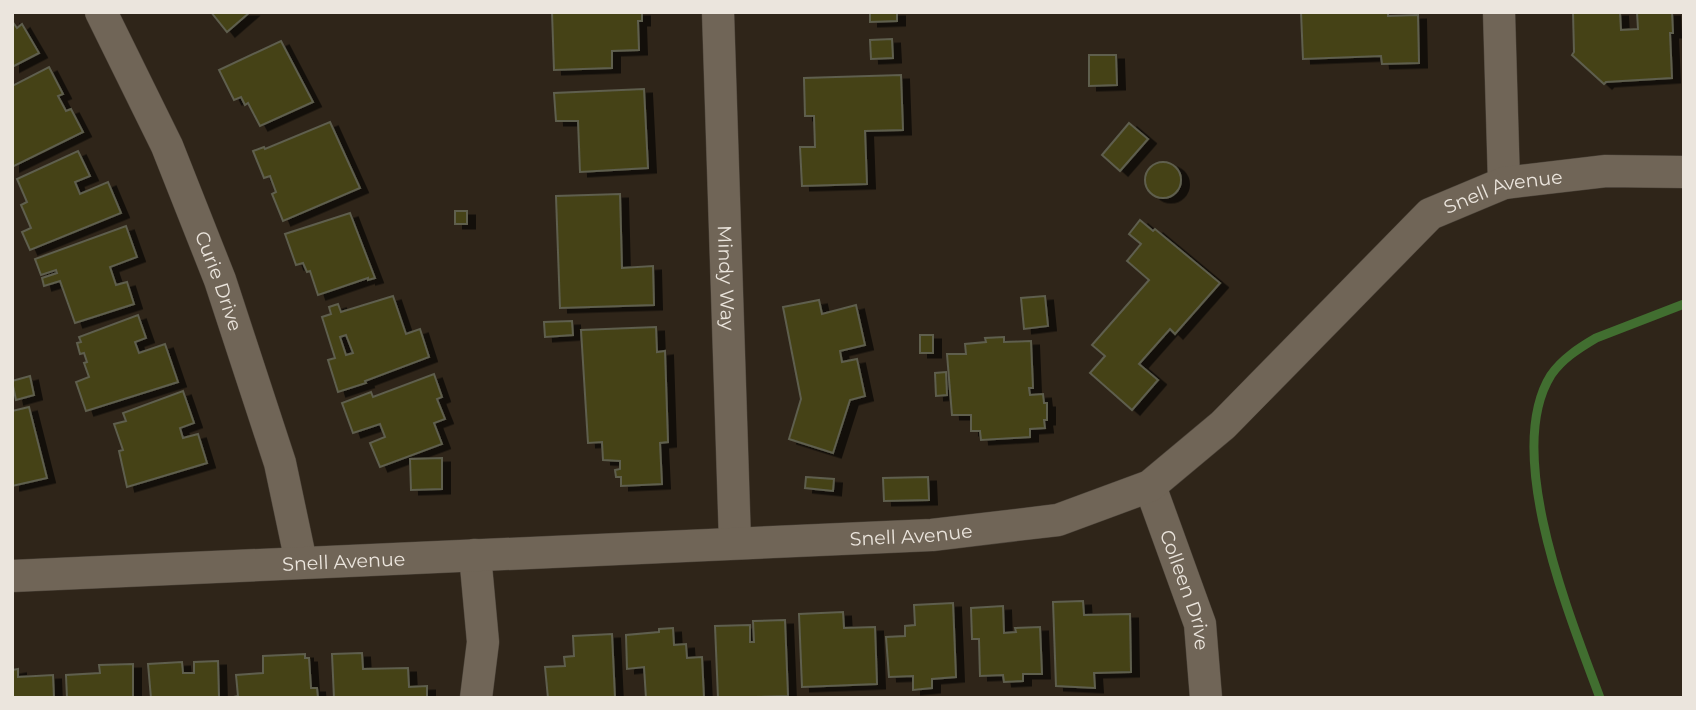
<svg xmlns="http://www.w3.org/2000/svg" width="1696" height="710" viewBox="0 0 1696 710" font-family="Montserrat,sans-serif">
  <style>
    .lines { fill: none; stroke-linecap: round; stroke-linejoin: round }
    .stream { stroke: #416e30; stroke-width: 9 }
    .building { fill: #454216; stroke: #5e5e4e; stroke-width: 2; fill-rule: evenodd; filter: url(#shadow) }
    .minor-casing { stroke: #4a4238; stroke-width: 33 }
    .minor { stroke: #706557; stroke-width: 32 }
    .labels { text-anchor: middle; stroke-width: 6; stroke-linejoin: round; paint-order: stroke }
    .street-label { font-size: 19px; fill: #ebe5dd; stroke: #251c10 }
  </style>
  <defs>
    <filter id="shadow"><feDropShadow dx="8" dy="4.5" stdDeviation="0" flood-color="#0009"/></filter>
  </defs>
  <rect width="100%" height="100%" fill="#2f2519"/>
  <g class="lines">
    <path class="stream" d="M1600,698C1571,619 1502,453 1551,375C1562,359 1579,348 1596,338L1684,304"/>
  </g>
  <g class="building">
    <path d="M211,12H250L227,32Z"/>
    <path d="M552,12H642V21H638L639,50L612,51V68L554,70Z"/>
    <path d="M870,12H897V21L870,22Z"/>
    <path d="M1301,12H1388V16L1418,15L1419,63L1382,64L1381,56L1303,59Z"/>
    <path d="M1573,12H1620L1621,30L1638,29L1637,12H1672L1673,33H1670L1672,78L1606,82L1604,84L1572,55L1574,52Z"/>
    <path d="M12,21L17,28L22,24L39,53L12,67Z"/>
    <path d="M892,39L893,58L871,59L870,40Z"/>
    <path d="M281,41L313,102L260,126L248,103L245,105L241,97L234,100L219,70Z"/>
    <path d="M1089,55H1116L1117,85L1089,86Z"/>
    <path d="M49,67L63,94L58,96L66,111L71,109L83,132L12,167V86Z"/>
    <path d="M901,75L903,130L865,131L867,184L802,186L800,147H815L814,116H805L804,78Z"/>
    <path d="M644,89L648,168L580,172L578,121H556L554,93Z"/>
    <path d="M330,122L360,188L283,221L272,194L276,192L270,176L264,178L253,151L264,147L265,149Z"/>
    <path d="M1129,123L1148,139L1120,171L1102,155Z"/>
    <path d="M78,151L90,176L75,182L80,194L108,182L121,213L30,250L22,232L31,228L21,205L27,202L17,179Z"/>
    <circle cx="1163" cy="180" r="18"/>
    <path d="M620,194L622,268L653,266L654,305L560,308L556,196Z"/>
    <rect x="455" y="211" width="12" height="13"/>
    <path d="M350,213L375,278L368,280V278L318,295L310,271L307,272L303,263L296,265L285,234Z"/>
    <path d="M1140,220L1153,231L1155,229L1220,283L1175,334L1170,329L1139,364L1158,380L1132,410L1090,373L1105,356L1092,345L1149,280L1127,261L1141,244L1129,234Z"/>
    <path d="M126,226L137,257L110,267L116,285L127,282L134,304L75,323L60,281L44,286L42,278L57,273L56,270L41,275L35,259Z"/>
    <path d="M393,296L406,334L420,329L429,357L365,381L366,383L338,392L328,360L335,358L322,317L331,314L329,307L338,304L341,312ZM346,335L353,353L346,355L340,337Z"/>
    <path d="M1045,296L1048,326L1024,329L1021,298Z"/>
    <path d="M819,300L822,314L856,305L865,345L840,351L842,362L857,359L865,396L850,400L833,453L789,439L801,399L783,307Z"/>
    <path d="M138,315L146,338L135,342L139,353L165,344L178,382L86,411L76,382L89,377L84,363L87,362L84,353L80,354L77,343L81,342L79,337Z"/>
    <path d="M572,321L573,335L545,337L544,322Z"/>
    <path d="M656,327L657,352L665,351L668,442L660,443L662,484L621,486V477H616L615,470L620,469V461L603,460L602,442L588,443L581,330Z"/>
    <rect x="920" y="335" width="13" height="18"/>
    <path d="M1004,337V342L1031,341L1033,388H1029L1030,395L1043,394L1044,403H1047V420H1044L1045,428L1030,429V437L981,440L980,431H971V415H952L947,354H966L965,344L986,342L985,338Z"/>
    <path d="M946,372L947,395L936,396L935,373Z"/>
    <path d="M434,374L442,397L437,399L445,419L434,423L442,444L380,467L370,443L385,437L380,424L353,433L342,403L371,392L373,397Z"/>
    <path d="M30,376L34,395L16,400L12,381Z"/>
    <path d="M183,391L194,423L180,428L183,438L198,434L207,463L127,487L119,451L123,450L114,424L126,421L123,413Z"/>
    <path d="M29,407L47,478L12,486V411Z"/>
    <path d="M442,458V489L411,490L410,459Z"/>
    <path d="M806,477L834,479L833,491L805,488Z"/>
    <path d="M928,477L929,500L884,501L883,478Z"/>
    <path d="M1083,601L1084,615L1130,614L1131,672L1094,673L1095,688L1056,686L1053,602Z"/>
    <path d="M953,603L956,677L932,679V688L913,690V676L889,677L886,637L905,636V626L915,625L914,605Z"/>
    <path d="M1003,606L1004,633L1016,632L1015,628L1040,627L1042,674H1023V681L1004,682L1003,675L980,676L979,639H972L971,608Z"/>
    <path d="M843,612L844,628L875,627L877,684L802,687L799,614Z"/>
    <path d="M785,620L788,696L718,698L715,626L750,625V642H754L753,621Z"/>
    <path d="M673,628L674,645L686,644L687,658L702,657L704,698H646L644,667L627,669L626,635L659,632V629Z"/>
    <path d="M612,634L615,698H548L545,667L565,666L564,657L574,656L573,636Z"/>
    <path d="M362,653L363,669L408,668L409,687L427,686V698H334L332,654Z"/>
    <path d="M305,654V658H309L311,688H317L318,698H229L238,696L236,675L263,673V656Z"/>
    <path d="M218,661L219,698H151L148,664L182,662L183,673H194V662Z"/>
    <path d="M133,664V698H67L66,675L100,673L99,665Z"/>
    <path d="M18,669V677L53,675L54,698H12V670Z"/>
  </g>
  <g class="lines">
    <defs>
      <g id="minor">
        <path id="s1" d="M101,12L167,146L220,280L280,463L301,562"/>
        <path id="s2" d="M718,12L735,542"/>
        <path d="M1499,12L1504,183"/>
        <path id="s3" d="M1150,486L1200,624L1206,698"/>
        <path d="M475,555L483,642L476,698"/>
        <path id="s4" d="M12,576L932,535L1058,520L1150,486L1223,425L1430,214L1504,183L1606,171L1684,172"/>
      </g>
    </defs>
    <use href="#minor" class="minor-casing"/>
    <use href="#minor" class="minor"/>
  </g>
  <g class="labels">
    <g class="street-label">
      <text dy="7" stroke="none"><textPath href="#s4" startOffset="1614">Snell Avenue</textPath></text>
      <text dy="7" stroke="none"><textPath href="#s2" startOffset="266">Mindy Way</textPath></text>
      <text dy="7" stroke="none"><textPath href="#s1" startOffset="294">Curie Drive</textPath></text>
      <text dy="7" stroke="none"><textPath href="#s4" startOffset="900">Snell Avenue</textPath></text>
      <text dy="7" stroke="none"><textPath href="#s4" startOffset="332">Snell Avenue</textPath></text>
      <text dy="7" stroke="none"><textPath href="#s3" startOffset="110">Colleen Drive</textPath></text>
    </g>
  </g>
  <rect width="1696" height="710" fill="none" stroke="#ebe5dd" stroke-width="28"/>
</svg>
